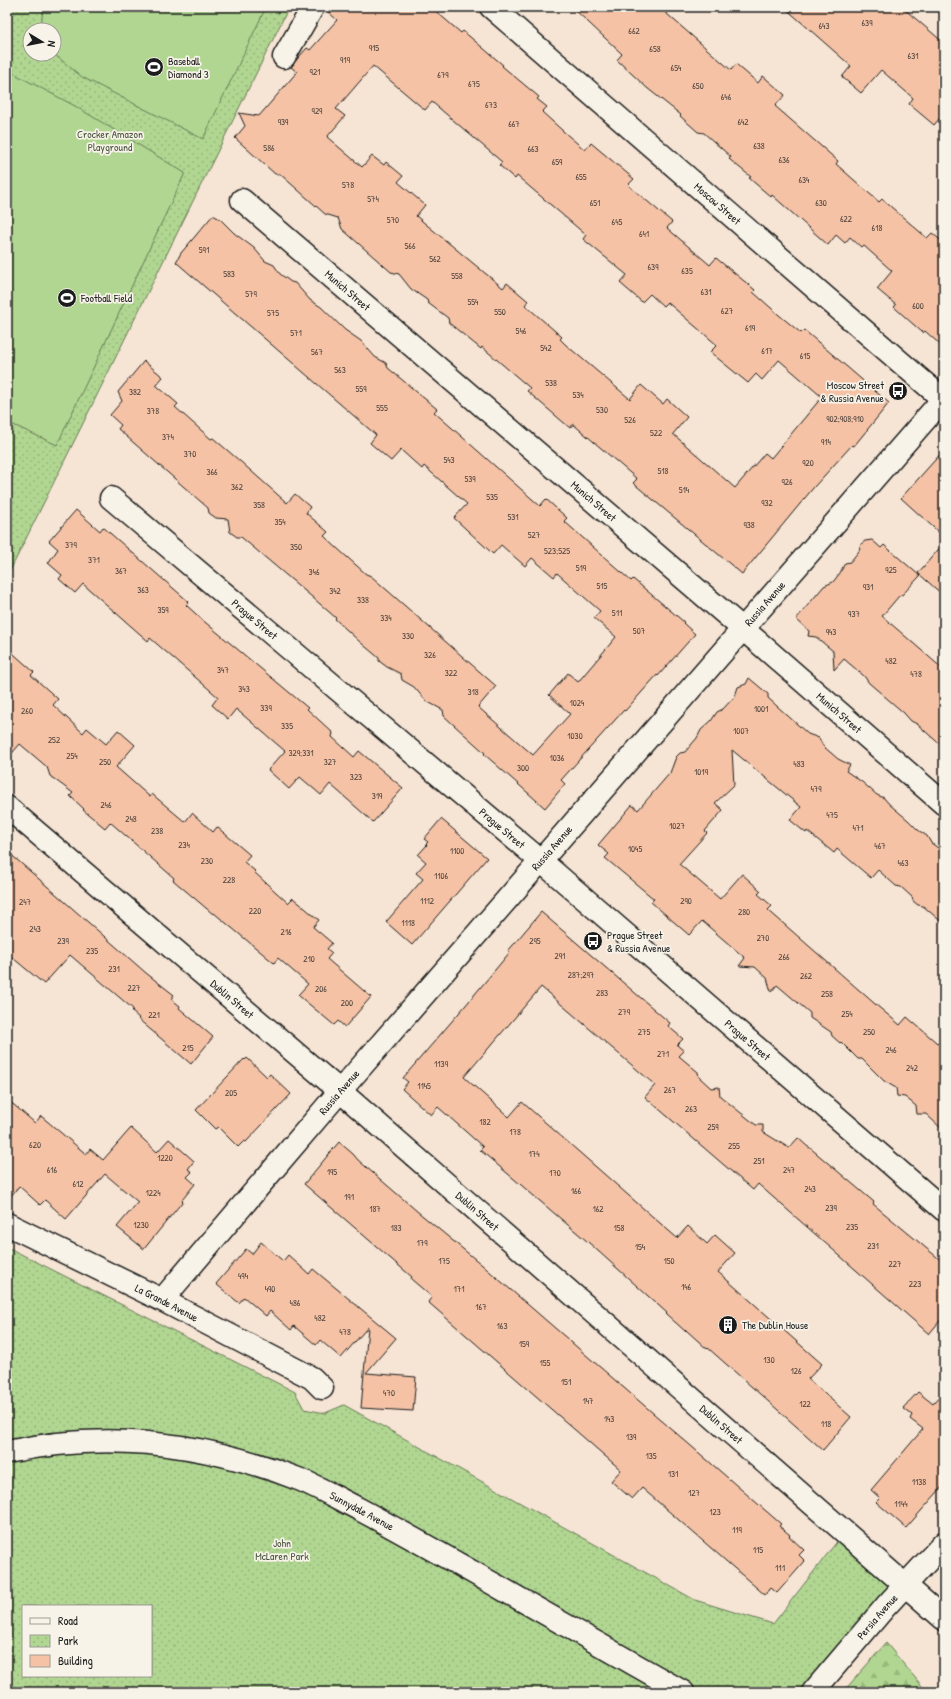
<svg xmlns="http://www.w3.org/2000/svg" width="951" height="1699" viewBox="0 0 951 1699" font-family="'Patrick Hand',sans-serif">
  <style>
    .forest { fill: url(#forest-firs); stroke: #667956 }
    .park { fill: url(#park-dots); stroke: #667956; fill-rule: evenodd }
    .garden { fill: #b0d691; stroke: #667956 }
    .building { fill: #f5c2a5; stroke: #1c1c1c; fill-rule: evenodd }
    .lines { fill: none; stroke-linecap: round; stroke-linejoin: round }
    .minor-casing { stroke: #1c1c1c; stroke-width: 25 }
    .tertiary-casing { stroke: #1c1c1c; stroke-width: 25 }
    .minor { stroke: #f7f3e8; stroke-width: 22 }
    .tertiary { stroke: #f7f3e8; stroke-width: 22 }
    .labels { text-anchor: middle; stroke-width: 3.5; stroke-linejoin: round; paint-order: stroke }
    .number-label { font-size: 9px; fill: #52463e }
    .poi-label { font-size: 11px; fill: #1c1c1c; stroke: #f7f3e8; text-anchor: start }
    .park-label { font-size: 11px; fill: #48543f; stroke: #f7f3e8 }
    .street-label { font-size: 11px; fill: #1c1c1c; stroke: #f7f3e8 }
  </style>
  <defs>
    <pattern id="forest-firs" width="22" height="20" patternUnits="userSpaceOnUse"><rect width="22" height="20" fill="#b0d691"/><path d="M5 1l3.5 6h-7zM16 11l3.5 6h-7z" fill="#97b77c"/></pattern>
    <pattern id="park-dots" width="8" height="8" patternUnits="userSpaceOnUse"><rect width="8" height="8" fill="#b0d691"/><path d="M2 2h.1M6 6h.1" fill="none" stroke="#97b77c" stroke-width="1.8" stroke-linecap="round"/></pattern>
  </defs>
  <rect width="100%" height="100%" fill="#f6e4d4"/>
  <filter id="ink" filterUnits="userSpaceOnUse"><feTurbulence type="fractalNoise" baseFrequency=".025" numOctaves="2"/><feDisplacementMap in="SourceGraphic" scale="8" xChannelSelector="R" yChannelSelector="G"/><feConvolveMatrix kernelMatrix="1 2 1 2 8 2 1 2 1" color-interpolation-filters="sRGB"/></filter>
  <g filter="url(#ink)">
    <path class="forest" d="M886,1643L927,1692H843Z"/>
    <g class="park">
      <path d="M7,7H289L7,577ZM30,30H54V54H30Z"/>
      <path d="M7,1247L295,1392L304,1409L325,1413L344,1405L695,1600L773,1624L839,1539L898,1586L804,1692H7ZM23,1606H151V1676H23Z"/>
    </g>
    <g class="garden">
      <path d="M43,7H266L203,139L82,77L54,54V30H41Z"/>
      <path d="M7,70L75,106L185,173L57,445L7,422Z"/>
    </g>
    <g class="building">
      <path d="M325,7H431L461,33L463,31L503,65L502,66L539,97L537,99L547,107L542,112L564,132L585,150L591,143L634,179L628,185L672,222L667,228L689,247L710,265L716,258L755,290L753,292L779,315L801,333L804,330L889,403L854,446L852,445L814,487L742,574L633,483L637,479L573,424L570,428L527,391L530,388L482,347L481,349L454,327L449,323L448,318L428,303L427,300L411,289L399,274L391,272L342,229L338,218L325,214L280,174H275L235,138L245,126L239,113L259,116L297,72L291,67L298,58L307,48L310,50L337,20L325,9ZM373,66L425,110L432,102L502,162L499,165L515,179L517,176L586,235L583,239L627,275L620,283L642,302L650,294L663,306L667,302L717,345L710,352L748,383L756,374L762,380L779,360L822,397L771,458L765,453L735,488L673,434L687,417L667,399L663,404L641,385L630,399L566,345L560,339L562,337L525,305L528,301L507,283L503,288L416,216L425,205L398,182L403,176L386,162L384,165L372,156L362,167L327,137L345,116L336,109Z"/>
      <path d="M572,7H659L731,70L736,64L758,83L763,76L785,95L775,106L838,161L836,164L879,202L882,199L927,238L932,233L944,243V348L925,331L923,333L894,307L896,305L877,289L892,271L863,245L861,247L850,237L845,243L836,235L828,245L772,195L771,197L749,178L751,177L729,159L731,157L704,133L698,132L680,116L681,115L647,88L617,60L622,54Z"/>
      <path d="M784,7H902L944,43V113L934,125L909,104L913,98L881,70L861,93L842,77L851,66Z"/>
      <path d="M213,215L220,219L234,233L254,248L265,261L274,265L280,274L291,282L295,283L310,300L321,307L345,330L361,341L375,357L386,363L388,368L437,409L434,412L540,506L546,499L567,518L564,521L631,581L633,579L684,622L683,623L695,634L658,676L657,675L625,711L624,710L561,780L565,784L545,808L484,754L485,753L444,716L443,710L426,701L414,687L402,680L401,674L387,667L379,661V658L360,642L335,619L336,618L312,597L241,537H237L230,532L228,519L216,518L209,513L208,508L118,429L121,425L110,415L122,401L118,392L144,361L163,377L156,385L178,404L175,407L211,439L213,438L241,462L287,503L295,494L310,507L306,513L328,532L324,536L338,549L366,574L371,576L496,686L478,707L533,755L570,714L549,695L568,673L578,682L616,637L594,618L600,611L557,573L554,577L532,558L525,566L501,545L493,554L454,518L467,504L424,466L422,469L401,450L391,461L370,443L376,435L176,262L181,253Z"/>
      <path d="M944,450V537L901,498Z"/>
      <path d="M76,510L100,531L103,527L189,602L186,605L206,623L308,708L307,709L333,733L332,737L354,757L359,751L403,788L373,822L330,784L321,795L300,777L289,789L268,770L285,751L236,709L228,719L212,705L218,697L150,638L148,641L83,584L75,593L59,579L62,575L48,563L58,549L49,541Z"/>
      <path d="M872,540L881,548L884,545L920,576L903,594L899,596L882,616L944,670V748L917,724L911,721L904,713L869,683L864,676L844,659L834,670L833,651L816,637L808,636L809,631L797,620V618L824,586L833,582L840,573L845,563L850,562L859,551L861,544L865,541Z"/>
      <path d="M944,543V596L918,573Z"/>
      <path d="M7,648L34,672L31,675L58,699L53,705L83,733L87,728L106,744L118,730L135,745L116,767L150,797L152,794L185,822L192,813L213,832L217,827L250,855L244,862L255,871L254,872L288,903L293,898L319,920L313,927L332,943L327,949L332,953L327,959L371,997L345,1027L338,1021L334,1025L298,995L308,984L278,958L274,963L214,913L213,914L173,880L174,878L110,822L105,828L83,810L84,809L70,796L73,793L50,776L47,767L20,744L7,759Z"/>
      <path d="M749,678L768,694V698L808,734L819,738L823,746L838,759L850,765L846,771L862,782L877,795L884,798L889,804L908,820L918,830L927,836L931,843L944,852V924L923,906L918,905L913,901L912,897L901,887L896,886L878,870L871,878L837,849L834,853L807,831L806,833L790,820L801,807L732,750L734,785L715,803L723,810L705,831L707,833L679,864L720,899L742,874L761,891L758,894L772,906L768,910L875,1004L900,1025L907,1017L944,1049V1131L926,1114H917L916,1106L905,1097L897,1096L896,1088L884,1081L862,1059H858L841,1042L840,1043L832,1036L831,1032L810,1018V1013L777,985L771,992L767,978L755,967L739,966L745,958L702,921L689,935L651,902L654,899L605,858L609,854L598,845L632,805L638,810L670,773L676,757L680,753L685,752L697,738L701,730L711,721L717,712L723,709L735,696L738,687L746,684Z"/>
      <path d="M441,819L487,858L412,945L386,922L423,879L416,873L426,862L418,855L427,845L426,844L428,842L424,839Z"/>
      <path d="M7,851L146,973L174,995L171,999L180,1006L179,1008L213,1037L191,1064L138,1019L139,1018L132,1012L133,1009L70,955L44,984L7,953Z"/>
      <path d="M541,912L670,1023L668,1026L683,1039L677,1045L684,1051L679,1056L698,1072L699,1077L711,1088L719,1087L720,1096L756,1125H763V1132L789,1148L798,1138L808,1147H809L874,1202L873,1204L944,1263V1316L929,1334L758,1184L753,1190L645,1097L655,1085L541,987L464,1077L509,1117L522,1102L677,1238L688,1226L707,1244L715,1235L735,1253L718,1272L822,1364L808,1379L851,1417L823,1450L708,1348L707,1349L686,1330L685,1331L666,1314L667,1313L588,1242L480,1150L483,1147L438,1107L431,1115L402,1089L408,1082L403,1078L465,1006L510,952L508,951Z"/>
      <path d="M247,1058L267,1077L270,1074L291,1094L246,1142L244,1141L238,1147L218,1127L215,1129L196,1110L244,1059L245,1060Z"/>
      <path d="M7,1099L35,1123L41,1116L86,1154L90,1149L103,1160L131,1128L157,1152L169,1139L194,1161L188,1169L192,1172L187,1177L195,1184L182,1200L183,1201L144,1249L117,1227L138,1202L105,1174L66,1219L45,1200L40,1205L19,1186L7,1201Z"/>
      <path d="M339,1142L353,1154L358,1160L418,1212L481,1264L781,1524L779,1526L790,1535L789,1536L804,1550L799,1555L805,1561L777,1593L771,1588L765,1595L642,1488L632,1499L611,1481L621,1470L428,1302L432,1297L411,1279L412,1277L304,1184Z"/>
      <path d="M261,1242L283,1261L288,1255L309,1274L313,1269L396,1338L366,1373L416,1377L413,1411L361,1408L368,1327L341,1358L320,1340L316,1345L294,1326L291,1330L270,1311L266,1316L244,1297L239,1303L216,1284L246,1249L252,1254Z"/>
      <path d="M918,1392L933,1404L944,1392V1485L906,1528L876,1502L880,1498L871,1490L923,1429L910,1419L912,1415L903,1408Z"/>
    </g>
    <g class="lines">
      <defs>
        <g id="minor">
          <path id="s1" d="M491,7L944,400"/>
          <path d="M284,57L313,7"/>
          <path id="s2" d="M242,200L743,629L944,804"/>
          <path id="s3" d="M111,498L541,861L944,1210"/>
          <path id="s4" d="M7,807L340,1091L944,1619"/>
          <path id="s5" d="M7,1224L162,1300L312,1378L322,1388"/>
          <path id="s6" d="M162,1300L340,1091L944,398"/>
          <path id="s7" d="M7,1452C108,1430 205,1442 301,1480C320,1488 339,1499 357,1508C402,1532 446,1557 490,1582C554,1619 619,1655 683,1692"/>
        </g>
        <g id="tertiary">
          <path id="s8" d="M813,1692L886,1606L944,1543"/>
        </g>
      </defs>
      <use href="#minor" class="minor-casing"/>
      <use href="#tertiary" class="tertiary-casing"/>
      <use href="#minor" class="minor"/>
      <use href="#tertiary" class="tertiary"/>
    </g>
  </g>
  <defs>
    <symbol id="stadium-disc" viewBox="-11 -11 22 22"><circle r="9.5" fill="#1c1c1c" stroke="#f7f3e8"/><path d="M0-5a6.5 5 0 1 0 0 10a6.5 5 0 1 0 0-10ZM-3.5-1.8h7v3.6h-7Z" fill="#fff"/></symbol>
    <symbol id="bus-disc" viewBox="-11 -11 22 22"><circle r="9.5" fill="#1c1c1c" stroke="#f7f3e8"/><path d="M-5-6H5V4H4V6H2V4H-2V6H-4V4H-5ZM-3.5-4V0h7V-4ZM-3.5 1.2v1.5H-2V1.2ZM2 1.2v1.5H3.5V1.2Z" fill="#fff"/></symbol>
    <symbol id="building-disc" viewBox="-11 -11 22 22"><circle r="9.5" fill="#1c1c1c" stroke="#f7f3e8"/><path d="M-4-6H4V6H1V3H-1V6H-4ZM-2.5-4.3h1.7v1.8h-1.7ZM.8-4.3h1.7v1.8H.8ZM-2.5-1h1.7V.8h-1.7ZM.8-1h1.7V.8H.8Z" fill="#fff"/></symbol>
  </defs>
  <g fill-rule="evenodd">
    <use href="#stadium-disc" x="143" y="56" width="22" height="22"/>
    <use href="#stadium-disc" x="56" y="287" width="22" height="22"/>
    <use href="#bus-disc" x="887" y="380" width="22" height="22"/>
    <use href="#bus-disc" x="582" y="930" width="22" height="22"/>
    <use href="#building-disc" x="717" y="1314" width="22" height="22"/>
  </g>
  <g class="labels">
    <g class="number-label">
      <text x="867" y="26">639</text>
      <text x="824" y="29">643</text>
      <text x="634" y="34">662</text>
      <text x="374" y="51">915</text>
      <text x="655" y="52">658</text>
      <text x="913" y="59">631</text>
      <text x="345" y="63">919</text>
      <text x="676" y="71">654</text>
      <text x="315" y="75">921</text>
      <text x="443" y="78">679</text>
      <text x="474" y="87">675</text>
      <text x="698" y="89">650</text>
      <text x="726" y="100">646</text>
      <text x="491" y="108">673</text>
      <text x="317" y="114">929</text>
      <text x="283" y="125">939</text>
      <text x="743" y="125">642</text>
      <text x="514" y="127">667</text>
      <text x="759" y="149">638</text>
      <text x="269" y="151">586</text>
      <text x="533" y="152">663</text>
      <text x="784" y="163">636</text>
      <text x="557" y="165">659</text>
      <text x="581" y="180">655</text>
      <text x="804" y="183">634</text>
      <text x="348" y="188">578</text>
      <text x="373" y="202">574</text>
      <text x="595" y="206">651</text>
      <text x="821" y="206">630</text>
      <text x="846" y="222">622</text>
      <text x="393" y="223">570</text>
      <text x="617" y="225">645</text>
      <text x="877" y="231">618</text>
      <text x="644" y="237">641</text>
      <text x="410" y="249">566</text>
      <text x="204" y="253">591</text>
      <text x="435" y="262">562</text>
      <text x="653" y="270">639</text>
      <text x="687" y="274">635</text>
      <text x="229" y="277">583</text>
      <text x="457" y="279">558</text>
      <text x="706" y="295">631</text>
      <text x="251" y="297">579</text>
      <text x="473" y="305">554</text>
      <text x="918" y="309">600</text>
      <text x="727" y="314">627</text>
      <text x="500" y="315">550</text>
      <text x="273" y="316">575</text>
      <text x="750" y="331">619</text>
      <text x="521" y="334">546</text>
      <text x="296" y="336">571</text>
      <text x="546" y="351">542</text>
      <text x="767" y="354">617</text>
      <text x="317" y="355">567</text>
      <text x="805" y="359">615</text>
      <text x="340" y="373">563</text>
      <text x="551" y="386">538</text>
      <text x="361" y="392">559</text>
      <text x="135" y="395">382</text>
      <text x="578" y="398">534</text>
      <text x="382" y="411">555</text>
      <text x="602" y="413">530</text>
      <text x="153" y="414">378</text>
      <text x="845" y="422">902;908;910</text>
      <text x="630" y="423">526</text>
      <text x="656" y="436">522</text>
      <text x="168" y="440">374</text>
      <text x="826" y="445">914</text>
      <text x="190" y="457">370</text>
      <text x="449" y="463">543</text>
      <text x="808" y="466">920</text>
      <text x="663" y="474">518</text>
      <text x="212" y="475">366</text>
      <text x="470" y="482">539</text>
      <text x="787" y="485">926</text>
      <text x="237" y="490">362</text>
      <text x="684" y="493">514</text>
      <text x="492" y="500">535</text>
      <text x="767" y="506">932</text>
      <text x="259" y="508">358</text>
      <text x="513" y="520">531</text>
      <text x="280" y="525">354</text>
      <text x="749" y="528">938</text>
      <text x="534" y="538">527</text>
      <text x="71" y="548">379</text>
      <text x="296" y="550">350</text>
      <text x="557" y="554">523;525</text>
      <text x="94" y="563">371</text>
      <text x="581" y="571">519</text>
      <text x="891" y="573">925</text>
      <text x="121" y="574">367</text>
      <text x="314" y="575">346</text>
      <text x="602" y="589">515</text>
      <text x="868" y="590">931</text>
      <text x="143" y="593">363</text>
      <text x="335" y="594">342</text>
      <text x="363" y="603">338</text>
      <text x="163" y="613">359</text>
      <text x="617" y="616">511</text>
      <text x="854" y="617">937</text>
      <text x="386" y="621">334</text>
      <text x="639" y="634">507</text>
      <text x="831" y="635">943</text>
      <text x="408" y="639">330</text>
      <text x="430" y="658">326</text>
      <text x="891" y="664">482</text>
      <text x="223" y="673">347</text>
      <text x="451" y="676">322</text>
      <text x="916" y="677">478</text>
      <text x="244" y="692">343</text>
      <text x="473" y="695">318</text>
      <text x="577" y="706">1024</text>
      <text x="266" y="711">339</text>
      <text x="761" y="712">1001</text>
      <text x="27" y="714">260</text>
      <text x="287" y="729">335</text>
      <text x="741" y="734">1007</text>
      <text x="575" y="739">1030</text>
      <text x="54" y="743">252</text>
      <text x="301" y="756">329;331</text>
      <text x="72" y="759">254</text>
      <text x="557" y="761">1036</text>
      <text x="105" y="765">250</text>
      <text x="330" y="765">327</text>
      <text x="799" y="767">483</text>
      <text x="523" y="771">300</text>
      <text x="701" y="775">1019</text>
      <text x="356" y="780">323</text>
      <text x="816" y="792">479</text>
      <text x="377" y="799">319</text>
      <text x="106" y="808">246</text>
      <text x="832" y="818">475</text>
      <text x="131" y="822">248</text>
      <text x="677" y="829">1027</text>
      <text x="858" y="831">471</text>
      <text x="157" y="834">238</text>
      <text x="184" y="848">234</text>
      <text x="880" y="849">467</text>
      <text x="635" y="852">1045</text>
      <text x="457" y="854">1100</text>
      <text x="207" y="864">230</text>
      <text x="903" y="866">463</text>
      <text x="441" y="879">1106</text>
      <text x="229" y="883">228</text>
      <text x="427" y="904">1112</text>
      <text x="686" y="904">290</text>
      <text x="25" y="905">247</text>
      <text x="255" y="914">220</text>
      <text x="744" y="915">280</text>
      <text x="408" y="926">1118</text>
      <text x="35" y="932">243</text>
      <text x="286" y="935">216</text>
      <text x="763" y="941">270</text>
      <text x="63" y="944">239</text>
      <text x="535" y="944">295</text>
      <text x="92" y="954">235</text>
      <text x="560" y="959">291</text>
      <text x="784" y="960">266</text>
      <text x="309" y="962">210</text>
      <text x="114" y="972">231</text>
      <text x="581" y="978">287;297</text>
      <text x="806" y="979">262</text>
      <text x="134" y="991">227</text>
      <text x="321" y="992">206</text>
      <text x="602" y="996">283</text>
      <text x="827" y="997">258</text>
      <text x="347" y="1006">200</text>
      <text x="624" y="1015">279</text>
      <text x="847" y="1017">254</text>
      <text x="154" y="1018">221</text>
      <text x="644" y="1035">275</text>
      <text x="869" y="1035">250</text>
      <text x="188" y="1051">215</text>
      <text x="891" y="1053">246</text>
      <text x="663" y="1057">271</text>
      <text x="441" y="1067">1139</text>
      <text x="912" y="1071">242</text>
      <text x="424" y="1089">1145</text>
      <text x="670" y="1093">267</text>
      <text x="231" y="1096">205</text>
      <text x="691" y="1112">263</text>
      <text x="485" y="1125">182</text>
      <text x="713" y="1130">259</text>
      <text x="515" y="1135">178</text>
      <text x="35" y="1148">620</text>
      <text x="734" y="1149">255</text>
      <text x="534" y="1157">174</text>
      <text x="165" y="1161">1220</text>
      <text x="759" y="1164">251</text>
      <text x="52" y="1173">616</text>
      <text x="789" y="1173">247</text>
      <text x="332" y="1175">195</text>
      <text x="555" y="1176">170</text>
      <text x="78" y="1187">612</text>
      <text x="810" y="1192">243</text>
      <text x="576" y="1194">166</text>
      <text x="153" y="1196">1224</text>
      <text x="349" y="1200">191</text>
      <text x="831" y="1211">239</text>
      <text x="375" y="1212">187</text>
      <text x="598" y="1212">162</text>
      <text x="141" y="1228">1230</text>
      <text x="852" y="1230">235</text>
      <text x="396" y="1231">183</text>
      <text x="619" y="1231">158</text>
      <text x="422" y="1246">179</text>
      <text x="873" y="1249">231</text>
      <text x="640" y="1250">154</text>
      <text x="444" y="1264">175</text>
      <text x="669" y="1264">150</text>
      <text x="895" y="1267">227</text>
      <text x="243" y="1279">494</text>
      <text x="915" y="1287">223</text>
      <text x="686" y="1290">146</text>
      <text x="270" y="1292">490</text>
      <text x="459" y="1292">171</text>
      <text x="295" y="1306">486</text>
      <text x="481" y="1310">167</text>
      <text x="320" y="1321">482</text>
      <text x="502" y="1329">163</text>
      <text x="345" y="1335">478</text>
      <text x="524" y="1347">159</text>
      <text x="769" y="1363">130</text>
      <text x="545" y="1366">155</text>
      <text x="796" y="1374">126</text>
      <text x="566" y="1385">151</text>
      <text x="389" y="1396">470</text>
      <text x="588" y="1404">147</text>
      <text x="805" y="1407">122</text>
      <text x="609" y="1422">143</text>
      <text x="826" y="1427">118</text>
      <text x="631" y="1440">139</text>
      <text x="651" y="1459">135</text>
      <text x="673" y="1477">131</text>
      <text x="919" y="1485">1138</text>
      <text x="694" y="1496">127</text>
      <text x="901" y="1507">1144</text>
      <text x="715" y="1515">123</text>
      <text x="737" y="1533">119</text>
      <text x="758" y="1553">115</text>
      <text x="780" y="1571">111</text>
    </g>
    <g class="poi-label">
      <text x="168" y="65">Baseball<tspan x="168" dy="13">Diamond 3</tspan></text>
      <text x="81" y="302">Football Field</text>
      <text x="884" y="389" text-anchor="end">Moscow Street<tspan x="884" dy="13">&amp; Russia Avenue</tspan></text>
      <text x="607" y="939">Prague Street<tspan x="607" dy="13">&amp; Russia Avenue</tspan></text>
      <text x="742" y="1329">The Dublin House</text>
    </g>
    <g class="park-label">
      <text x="110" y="138">Crocker Amazon<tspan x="110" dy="13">Playground</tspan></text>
      <text x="282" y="1547">John<tspan x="282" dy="13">McLaren Park</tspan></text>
    </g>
    <g class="street-label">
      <text dy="4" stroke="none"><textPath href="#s1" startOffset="300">Moscow Street</textPath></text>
      <text dy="4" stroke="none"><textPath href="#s2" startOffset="139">Munich Street</textPath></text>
      <text dy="4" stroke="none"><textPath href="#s2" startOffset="463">Munich Street</textPath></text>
      <text dy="4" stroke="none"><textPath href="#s6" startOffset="921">Russia Avenue</textPath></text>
      <text dy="4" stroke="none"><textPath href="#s3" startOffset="188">Prague Street</textPath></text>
      <text dy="4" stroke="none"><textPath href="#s2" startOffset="787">Munich Street</textPath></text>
      <text dy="4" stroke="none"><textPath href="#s3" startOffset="512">Prague Street</textPath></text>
      <text dy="4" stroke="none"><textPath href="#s6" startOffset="597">Russia Avenue</textPath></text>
      <text dy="4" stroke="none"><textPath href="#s4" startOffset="296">Dublin Street</textPath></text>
      <text dy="4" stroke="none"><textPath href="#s3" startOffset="836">Prague Street</textPath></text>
      <text dy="4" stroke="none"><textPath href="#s6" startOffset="273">Russia Avenue</textPath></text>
      <text dy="4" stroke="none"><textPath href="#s4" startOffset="620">Dublin Street</textPath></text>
      <text dy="4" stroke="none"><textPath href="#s5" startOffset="178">La Grande Avenue</textPath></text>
      <text dy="4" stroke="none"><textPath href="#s4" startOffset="944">Dublin Street</textPath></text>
      <text dy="4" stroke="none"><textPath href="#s7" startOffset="368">Sunnydale Avenue</textPath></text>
      <text dy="4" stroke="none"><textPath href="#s8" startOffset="99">Persia Avenue</textPath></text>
    </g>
  </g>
  <rect width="951" height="1699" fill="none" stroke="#f7f3e8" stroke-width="24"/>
  <rect x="12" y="12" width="927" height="1675" fill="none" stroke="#1c1c1c" stroke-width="1.5" filter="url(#ink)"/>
  <rect x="22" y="1605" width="130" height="72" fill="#f7f3e8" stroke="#9f9d96"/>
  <rect x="30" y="1618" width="20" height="6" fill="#f7f3e8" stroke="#9f9d96"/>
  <text x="58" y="1625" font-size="12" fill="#1c1c1c">Road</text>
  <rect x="30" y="1635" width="20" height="12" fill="url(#park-dots)" stroke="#9f9d96"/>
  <text x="58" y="1645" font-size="12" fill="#1c1c1c">Park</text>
  <rect x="30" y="1655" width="20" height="12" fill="#f5c2a5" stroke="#9f9d96"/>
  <text x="58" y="1665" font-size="12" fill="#1c1c1c">Building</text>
  <g transform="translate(42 42) rotate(100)"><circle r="19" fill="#f7f3e8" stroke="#9f9d96"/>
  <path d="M0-3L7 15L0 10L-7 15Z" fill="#1c1c1c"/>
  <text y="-6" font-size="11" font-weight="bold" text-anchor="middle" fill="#1c1c1c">N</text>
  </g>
</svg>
